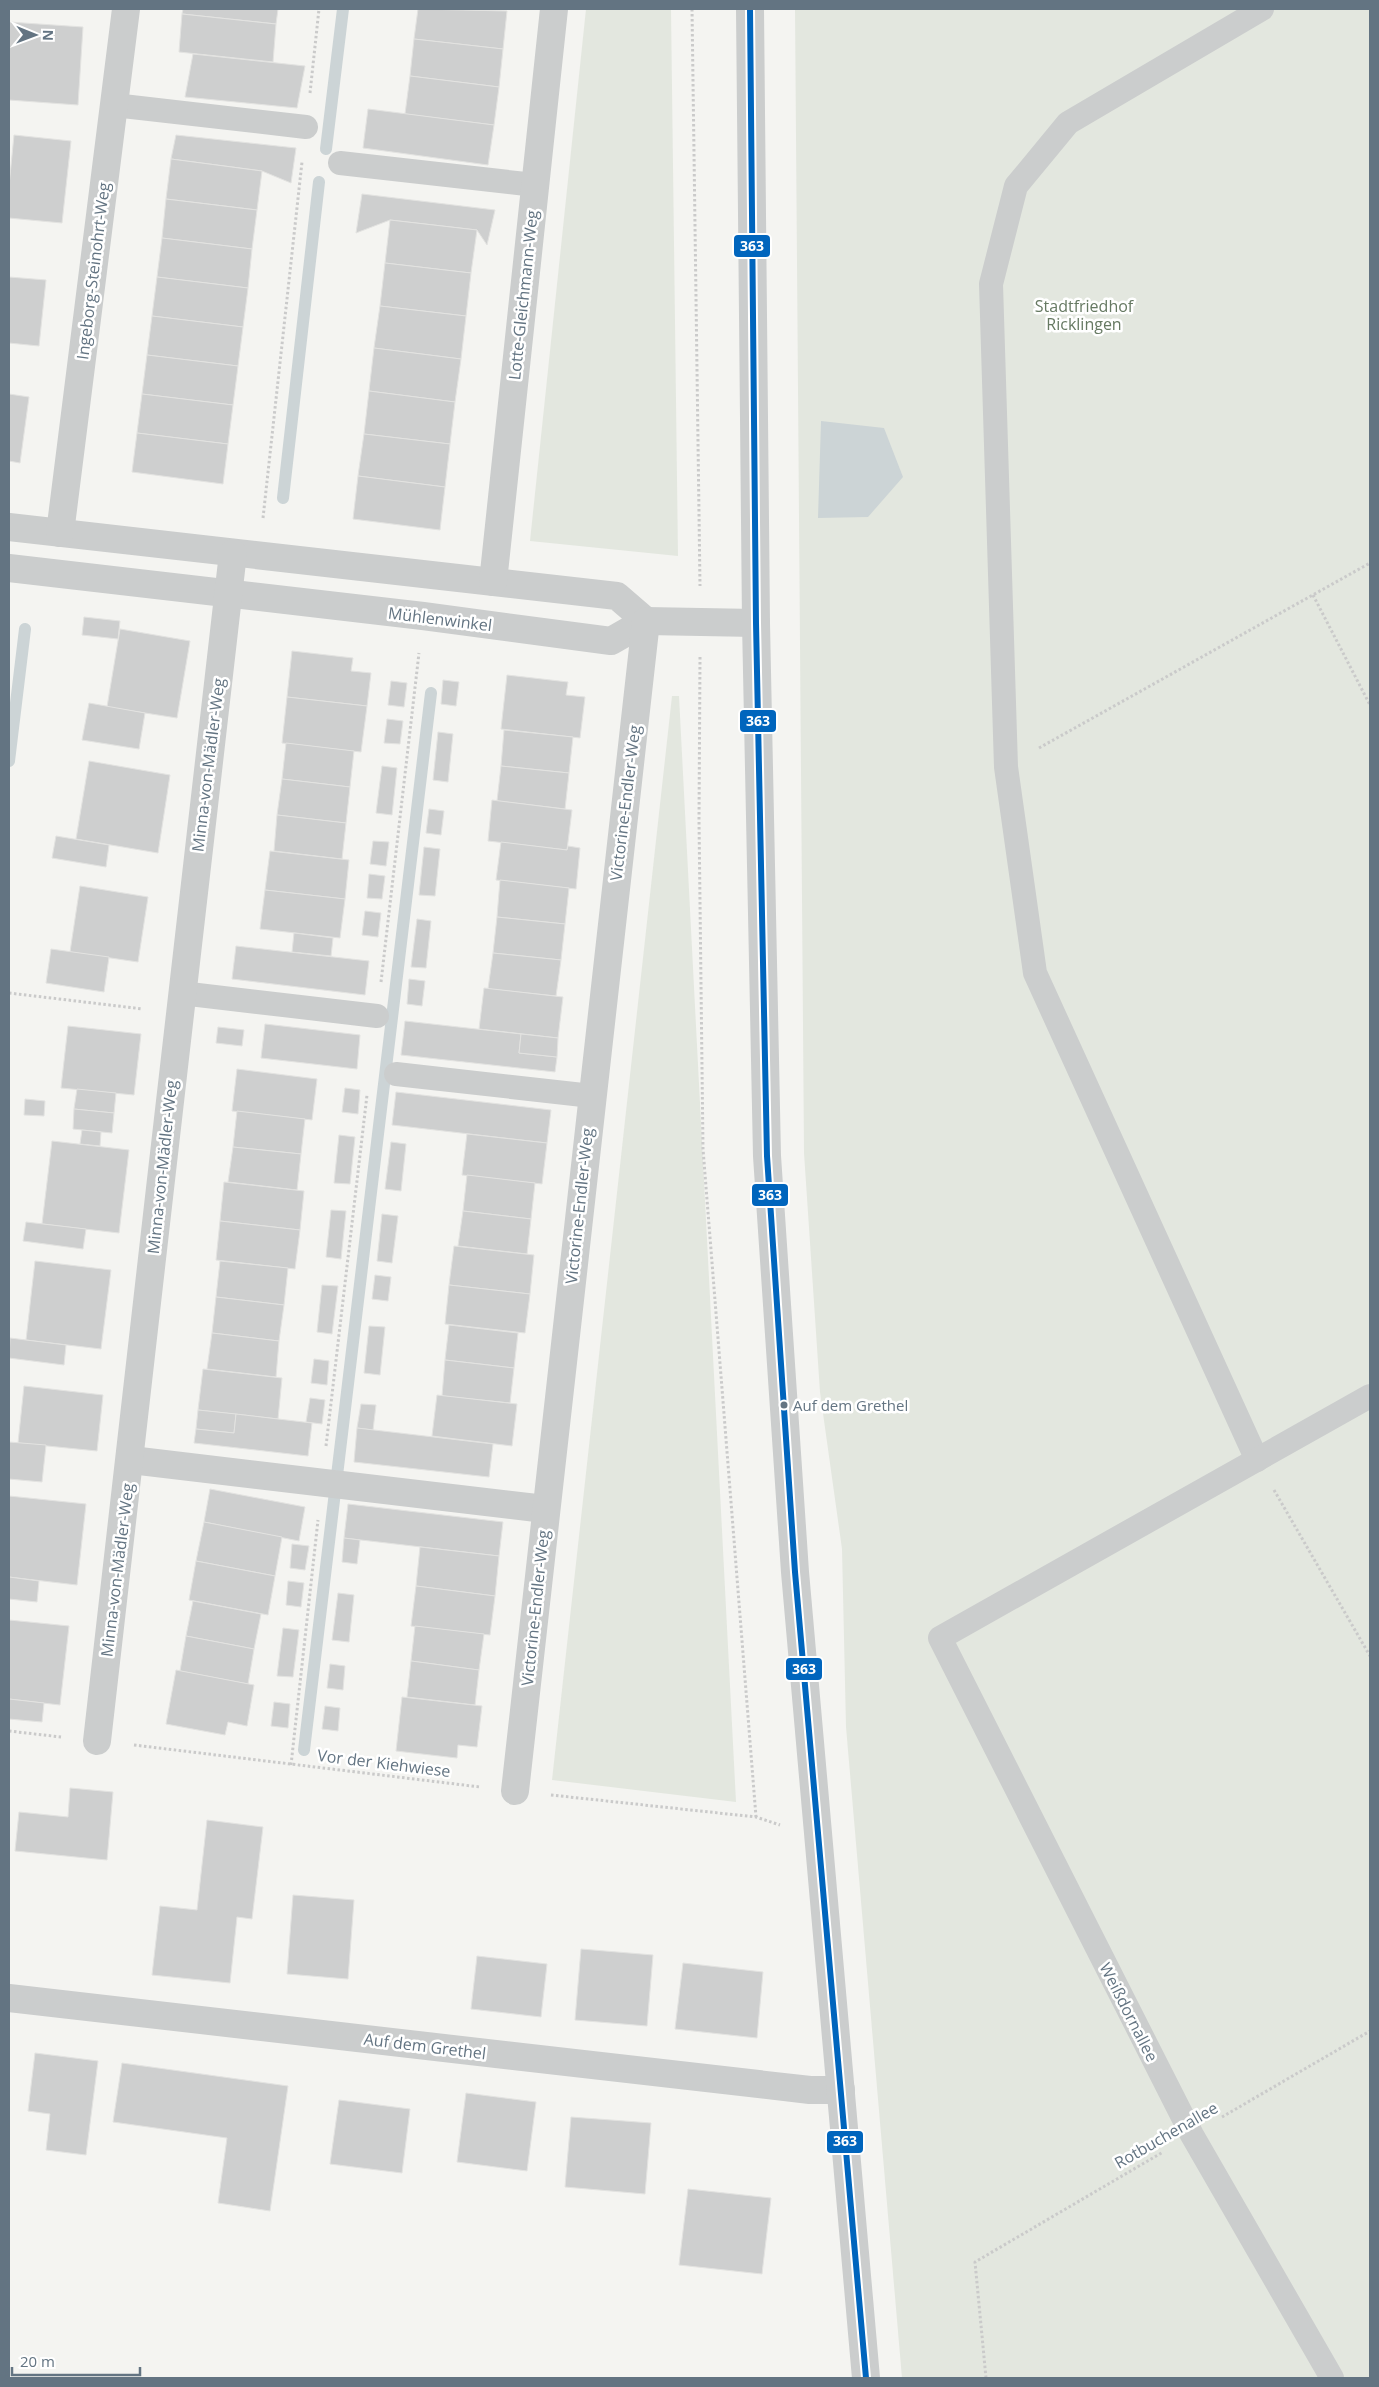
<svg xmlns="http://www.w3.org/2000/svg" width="1379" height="2387" viewBox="0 0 1379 2387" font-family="'Open Sans',sans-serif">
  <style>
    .green { fill: #e3e7df }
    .water { fill: #ccd4d6 }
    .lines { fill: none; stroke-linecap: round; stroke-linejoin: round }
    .stream { stroke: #ccd4d6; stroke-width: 12 }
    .building { fill: #cecfcf; stroke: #e3e3e1 }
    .path { stroke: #cacaca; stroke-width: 3; stroke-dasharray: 2.5 2.5; stroke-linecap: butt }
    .service { stroke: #cbcdcd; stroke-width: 24 }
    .minor { stroke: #cbcdcd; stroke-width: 28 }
    .tertiary { stroke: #cbcdcd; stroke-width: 28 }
    .bus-1-casing { stroke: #fff; stroke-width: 10 }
    .bus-1 { stroke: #0065bd; stroke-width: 6 }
    .bus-dot { fill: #637482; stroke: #fff; stroke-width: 2 }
    .labels { text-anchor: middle; stroke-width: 5; stroke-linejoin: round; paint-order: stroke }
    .bus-label { font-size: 15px; fill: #637482; stroke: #fff; text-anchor: start }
    .street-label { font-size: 16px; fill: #637482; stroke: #fff }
    .park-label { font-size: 16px; fill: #667962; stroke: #fff }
    .line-badge { stroke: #fff; stroke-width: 2 }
    .badge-label { font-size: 14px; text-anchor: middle; font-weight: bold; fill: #fff }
  </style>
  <rect width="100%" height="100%" fill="#f4f4f1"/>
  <g class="green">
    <path d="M586,9H671L678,556L530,541Z"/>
    <path d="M795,9H1370V2378H902L846,1727L842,1549L820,1392L804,1153Z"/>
    <path d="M672,696H679L736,1802L552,1780Z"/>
  </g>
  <path class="water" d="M821,421L884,428L903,477L868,517L818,518Z"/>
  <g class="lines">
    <g class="stream">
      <path d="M326,149L343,9"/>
      <path d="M283,498L319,182"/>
      <path d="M9,761L25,629"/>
      <path d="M304,1750L431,693"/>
    </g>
  </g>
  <g class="building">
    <path d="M183,9H278L276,24L182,14Z"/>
    <path d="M418,9L507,11L503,49L414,39Z"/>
    <path d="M182,14L276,24L273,62L179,52Z"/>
    <path d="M9,22L83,27L78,105L9,100Z"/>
    <path d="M414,39L503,49L499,87L410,76Z"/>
    <path d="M193,54L305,66L297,108L185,97Z"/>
    <path d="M410,76L499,87L494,125L405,114Z"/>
    <path d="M368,109L494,125L488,165L363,148Z"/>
    <path d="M14,135L71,141L62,223L9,218V186Z"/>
    <path d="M176,135L296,148L291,183L262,171L171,159Z"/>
    <path d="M171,159L262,171L257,210L166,199Z"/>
    <path d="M362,194L495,210L487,245L477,230L390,220L356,233Z"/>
    <path d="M166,199L257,210L252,249L162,238Z"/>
    <path d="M390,220L477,230L471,273L385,263Z"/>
    <path d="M162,238L252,249L248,288L157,277Z"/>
    <path d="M385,263L471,273L466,316L380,306Z"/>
    <path d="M9,277L46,280L39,346L9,343Z"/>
    <path d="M157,277L248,288L243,327L152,316Z"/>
    <path d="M380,306L466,316L461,359L374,348Z"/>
    <path d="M152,316L243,327L238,366L147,355Z"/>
    <path d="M374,348L461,359L455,402L369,391Z"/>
    <path d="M147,355L238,366L233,405L142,394Z"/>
    <path d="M369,391L455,402L450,444L364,434Z"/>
    <path d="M9,394L29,397L20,463L9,461Z"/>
    <path d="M142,394L233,405L228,444L137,433Z"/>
    <path d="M137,433L228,444L223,484L132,472Z"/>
    <path d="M364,434L450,444L445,487L358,476Z"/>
    <path d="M358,476L445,487L440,530L353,519Z"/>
    <path d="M84,617L120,621L118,639L82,635Z"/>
    <path d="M120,629L190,641L177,718L107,707Z"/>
    <path d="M292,651L353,658L351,671L371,673L367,706L287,697Z"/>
    <path d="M507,675L568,682L566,695L585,697L580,738L501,729Z"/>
    <path d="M443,680L459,682L456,706L441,704Z"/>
    <path d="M391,681L407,683L404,707L388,705Z"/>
    <path d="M287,697L367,706L361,752L282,743Z"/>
    <path d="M89,703L145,713L139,749L82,740Z"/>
    <path d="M387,719L403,721L400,744L384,743Z"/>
    <path d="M504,730L573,737L569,773L501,766Z"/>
    <path d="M438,732L453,734L448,782L433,780Z"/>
    <path d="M286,743L354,751L350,787L282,779Z"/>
    <path d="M89,761L170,775L158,853L76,839Z"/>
    <path d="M382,766L397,768L392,815L376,813Z"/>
    <path d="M501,766L569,773L565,809L497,801Z"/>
    <path d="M282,779L350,787L346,823L277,815Z"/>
    <path d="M492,800L572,810L567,850L488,841Z"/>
    <path d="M429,809L444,811L441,835L426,833Z"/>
    <path d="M277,815L346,823L342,859L274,851Z"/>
    <path d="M56,836L109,845L106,867L52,858Z"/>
    <path d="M373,841L389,842L386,866L370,864Z"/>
    <path d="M501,842L567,850L568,846L580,848L576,889L496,880Z"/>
    <path d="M424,847L440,849L435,896L419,895Z"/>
    <path d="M270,851L349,860L345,899L265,890Z"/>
    <path d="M369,874L385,876L382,899L367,898Z"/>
    <path d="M500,880L569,888L565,924L497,917Z"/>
    <path d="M80,886L148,897L138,962L70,952Z"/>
    <path d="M265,890L345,899L340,938L260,929Z"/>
    <path d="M365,911L381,913L378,937L362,935Z"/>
    <path d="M497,917L565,924L561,960L493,953Z"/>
    <path d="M417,919L431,921L426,968L411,967Z"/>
    <path d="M294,933L333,938L331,956L292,952Z"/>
    <path d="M236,946L369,961L365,995L232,979Z"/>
    <path d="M51,949L109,957L104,992L46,983Z"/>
    <path d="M493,953L561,960L556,996L488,989Z"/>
    <path d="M409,979L425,981L422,1006L407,1004Z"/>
    <path d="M484,988L563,997L558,1038L479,1029Z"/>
    <path d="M405,1021L521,1034L519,1053L557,1057L555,1072L401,1055Z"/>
    <path d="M265,1024L360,1035L357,1069L261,1058Z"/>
    <path d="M68,1026L141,1034L134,1095L61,1088Z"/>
    <path d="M218,1027L244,1030L242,1046L216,1043Z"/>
    <path d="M521,1034L558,1038L557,1057L519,1053Z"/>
    <path d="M237,1069L317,1079L312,1120L232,1111Z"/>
    <path d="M345,1088L360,1090L358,1114L342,1112Z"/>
    <path d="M77,1089L116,1093L114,1113L74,1109Z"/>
    <path d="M396,1092L551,1110L547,1143L392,1125Z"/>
    <path d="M25,1099L45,1101L44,1116L24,1115Z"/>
    <path d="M74,1109L114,1113L112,1133L73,1129Z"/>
    <path d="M237,1111L305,1119L301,1154L233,1147Z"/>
    <path d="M82,1130L101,1132L100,1146L80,1144Z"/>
    <path d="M467,1134L547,1143L542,1184L462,1175Z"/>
    <path d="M339,1135L355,1137L350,1184L334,1183Z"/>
    <path d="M52,1141L129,1150L119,1233L42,1224Z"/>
    <path d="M391,1142L406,1144L401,1191L385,1189Z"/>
    <path d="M233,1147L301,1154L297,1190L228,1182Z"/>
    <path d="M467,1175L535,1183L531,1219L463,1211Z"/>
    <path d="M224,1182L304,1191L300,1230L220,1221Z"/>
    <path d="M331,1210L346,1211L341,1259L326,1257Z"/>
    <path d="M463,1211L531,1219L527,1254L458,1246Z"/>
    <path d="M382,1214L398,1216L392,1263L377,1261Z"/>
    <path d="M220,1221L300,1230L295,1269L216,1260Z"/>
    <path d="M26,1222L86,1229L83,1249L23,1241Z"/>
    <path d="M454,1246L534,1255L530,1294L449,1285Z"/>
    <path d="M35,1261L111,1270L101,1349L26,1340Z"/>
    <path d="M220,1261L288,1268L284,1305L216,1297Z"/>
    <path d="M375,1275L391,1277L388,1301L372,1299Z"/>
    <path d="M322,1285L338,1286L332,1334L317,1332Z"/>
    <path d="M449,1285L530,1294L525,1333L445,1324Z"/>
    <path d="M216,1297L284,1305L279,1341L212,1333Z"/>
    <path d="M449,1325L518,1333L514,1368L445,1360Z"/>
    <path d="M369,1326L385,1327L380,1375L364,1373Z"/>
    <path d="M212,1333L279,1341L276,1377L207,1369Z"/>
    <path d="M10,1338L66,1345L64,1365L9,1358Z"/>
    <path d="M314,1359L329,1361L327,1385L311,1383Z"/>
    <path d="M445,1360L514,1368L510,1403L442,1396Z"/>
    <path d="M203,1369L282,1378L278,1419L198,1410Z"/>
    <path d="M24,1386L103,1395L97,1451L18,1443Z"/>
    <path d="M437,1395L517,1404L512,1446L432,1436Z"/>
    <path d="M310,1398L325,1400L322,1424L306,1422Z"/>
    <path d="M361,1404L376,1405L373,1430L357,1428Z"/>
    <path d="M198,1410L236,1414L234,1433L196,1429Z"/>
    <path d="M236,1414L312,1423L308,1456L194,1443L196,1429L234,1433Z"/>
    <path d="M357,1428L493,1444L489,1477L354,1462Z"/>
    <path d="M9,1442L46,1445L42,1482L9,1479Z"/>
    <path d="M210,1489L305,1507L299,1541L204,1522Z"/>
    <path d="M9,1496L86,1504L77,1585L9,1577Z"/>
    <path d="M348,1504L503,1522L499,1556L344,1538Z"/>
    <path d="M204,1522L282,1537L275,1576L196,1561Z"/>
    <path d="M344,1538L360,1540L357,1564L342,1562Z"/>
    <path d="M292,1544L309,1546L305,1570L290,1568Z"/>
    <path d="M420,1547L499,1556L495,1596L416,1586Z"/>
    <path d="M196,1561L275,1576L268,1615L189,1600Z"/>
    <path d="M9,1577L39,1581L37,1602L9,1599Z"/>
    <path d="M288,1581L304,1583L301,1607L286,1605Z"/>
    <path d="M416,1586L495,1596L490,1635L411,1626Z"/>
    <path d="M338,1593L354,1595L349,1642L332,1640Z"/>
    <path d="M193,1601L261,1614L254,1649L186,1636Z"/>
    <path d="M9,1620L69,1626L60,1705L9,1699Z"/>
    <path d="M415,1626L484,1634L479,1670L411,1661Z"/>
    <path d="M283,1628L299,1630L293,1677L277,1676Z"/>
    <path d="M186,1636L254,1649L248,1684L180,1671Z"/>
    <path d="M411,1661L479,1670L475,1705L407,1697Z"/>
    <path d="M330,1664L345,1666L343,1690L327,1688Z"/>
    <path d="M176,1670L254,1685L247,1726L228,1722L225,1735L166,1724Z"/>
    <path d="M402,1697L482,1706L477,1747L458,1745L457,1758L396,1751Z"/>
    <path d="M9,1699L44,1703L42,1722L9,1719Z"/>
    <path d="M274,1702L290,1704L288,1728L271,1726Z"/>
    <path d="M325,1706L340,1708L338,1731L322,1729Z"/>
    <path d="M70,1788L113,1792L107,1860L15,1851L19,1812L68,1817Z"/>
    <path d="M207,1820L263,1827L252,1919L237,1917L230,1983L152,1975L160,1906L197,1910Z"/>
    <path d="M293,1895L354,1900L348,1979L287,1974Z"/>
    <path d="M581,1949L653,1955L647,2026L575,2020Z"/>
    <path d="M477,1956L547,1964L541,2017L471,2009Z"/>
    <path d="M683,1963L763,1972L757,2038L675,2029Z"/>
    <path d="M35,2053L98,2061L86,2155L46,2150L50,2114L28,2111Z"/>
    <path d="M122,2063L288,2086L270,2211L218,2203L227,2138L113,2122Z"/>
    <path d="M466,2093L536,2102L527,2171L457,2162Z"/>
    <path d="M339,2100L410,2109L402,2173L330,2164Z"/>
    <path d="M571,2117L651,2123L645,2194L565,2187Z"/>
    <path d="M688,2189L771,2198L762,2274L679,2265Z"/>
  </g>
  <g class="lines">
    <g class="path">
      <path d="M692,9L700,586"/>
      <path d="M310,93L319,9"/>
      <path d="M263,518L302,162"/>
      <path d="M1313,595L1370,705"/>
      <path d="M700,657L699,820L703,1149L756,1817"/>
      <path d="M1039,748L1370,563"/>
      <path d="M381,982L419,653"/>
      <path d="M9,993L143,1009"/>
      <path d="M326,1446L367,1095"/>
      <path d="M1274,1490L1370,1656"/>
      <path d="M9,1731L61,1737"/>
      <path d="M134,1745L480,1787"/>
      <path d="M291,1765L318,1520"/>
      <path d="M551,1795L756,1817L780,1825"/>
      <path d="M1222,2117L1370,2031"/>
      <path d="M986,2378L975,2262L1163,2152"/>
    </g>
    <g class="service">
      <path d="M114,105L306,127"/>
      <path d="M340,163L535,185"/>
      <path d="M181,993L377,1016"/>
      <path d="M396,1074L592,1096"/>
      <path d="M1257,1460L1035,973L1006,767L991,284L1016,186L1068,123L1262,9"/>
      <path d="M1332,2378L1192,2135L940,1638L1370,1396"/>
    </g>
    <g class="minor">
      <path d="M9,527L617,596L646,621L611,641L423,616L9,568"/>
      <path d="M60,533L126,9"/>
      <path d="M493,582L554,9"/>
      <path d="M131,1460L545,1509"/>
      <path d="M97,1741C144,1345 185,949 233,553"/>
      <path d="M515,1791L646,621L756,623"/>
      <path d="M9,1998L810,2090H841"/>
    </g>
    <path class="tertiary" d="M750,9L756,623L767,1156L795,1572L866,2378"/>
    <defs>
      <path id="bus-1" d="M750,9L756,623L767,1156L795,1572L866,2378"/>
    </defs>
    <use href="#bus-1" class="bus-1-casing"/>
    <use href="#bus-1" class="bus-1"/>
  </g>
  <circle class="bus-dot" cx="784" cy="1405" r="4.5"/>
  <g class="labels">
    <g class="bus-label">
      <text x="793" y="1411">Auf dem Grethel</text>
    </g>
    <g class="street-label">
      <text transform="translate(93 271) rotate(-83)" y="6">Ingeborg-Steinohrt-Weg</text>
      <text transform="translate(523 295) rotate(-84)" y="6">Lotte-Gleichmann-Weg</text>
      <text transform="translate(440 619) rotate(7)" y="6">Mühlenwinkel</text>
      <text transform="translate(208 765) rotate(-83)" y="6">Minna-von-Mädler-Weg</text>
      <text transform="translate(625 803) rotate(-83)" y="6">Victorine-Endler-Weg</text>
      <text transform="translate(162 1167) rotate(-84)" y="6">Minna-von-Mädler-Weg</text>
      <text transform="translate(579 1206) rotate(-84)" y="6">Victorine-Endler-Weg</text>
      <text transform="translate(117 1570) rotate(-83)" y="6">Minna-von-Mädler-Weg</text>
      <text transform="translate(535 1608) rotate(-84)" y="6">Victorine-Endler-Weg</text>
      <text transform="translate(384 1763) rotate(7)" y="6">Vor der Kiehwiese</text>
      <text transform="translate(1129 2012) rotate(63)" y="6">Weißdornallee</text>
      <text transform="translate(425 2046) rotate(7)" y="6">Auf dem Grethel</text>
      <text transform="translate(1166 2135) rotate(-30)" y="6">Rotbuchenallee</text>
    </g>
    <g class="park-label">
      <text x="1084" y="312">Stadtfriedhof<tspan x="1084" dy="18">Ricklingen</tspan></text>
    </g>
  </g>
  <g class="line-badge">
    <rect x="733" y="234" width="38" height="24" rx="5" fill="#0065bd"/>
    <rect x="739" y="709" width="38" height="24" rx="5" fill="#0065bd"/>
    <rect x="751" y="1183" width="38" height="24" rx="5" fill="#0065bd"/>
    <rect x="785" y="1657" width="38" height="24" rx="5" fill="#0065bd"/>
    <rect x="826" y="2130" width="38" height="24" rx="5" fill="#0065bd"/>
  </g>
  <g class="badge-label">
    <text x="752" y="251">363</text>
    <text x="758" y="726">363</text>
    <text x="770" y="1200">363</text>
    <text x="804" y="1674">363</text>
    <text x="845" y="2146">363</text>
  </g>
  <rect width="1379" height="2387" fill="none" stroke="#637482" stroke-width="20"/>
  <g transform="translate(35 35) rotate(91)" stroke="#ffffff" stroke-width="4" paint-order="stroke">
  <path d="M0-4L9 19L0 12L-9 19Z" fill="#637482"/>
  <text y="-8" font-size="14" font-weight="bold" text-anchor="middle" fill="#637482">N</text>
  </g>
  <path d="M12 2367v8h128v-8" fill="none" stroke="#637482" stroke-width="2.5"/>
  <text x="20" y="2367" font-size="15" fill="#637482" stroke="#ffffff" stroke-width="4" paint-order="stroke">20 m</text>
</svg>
